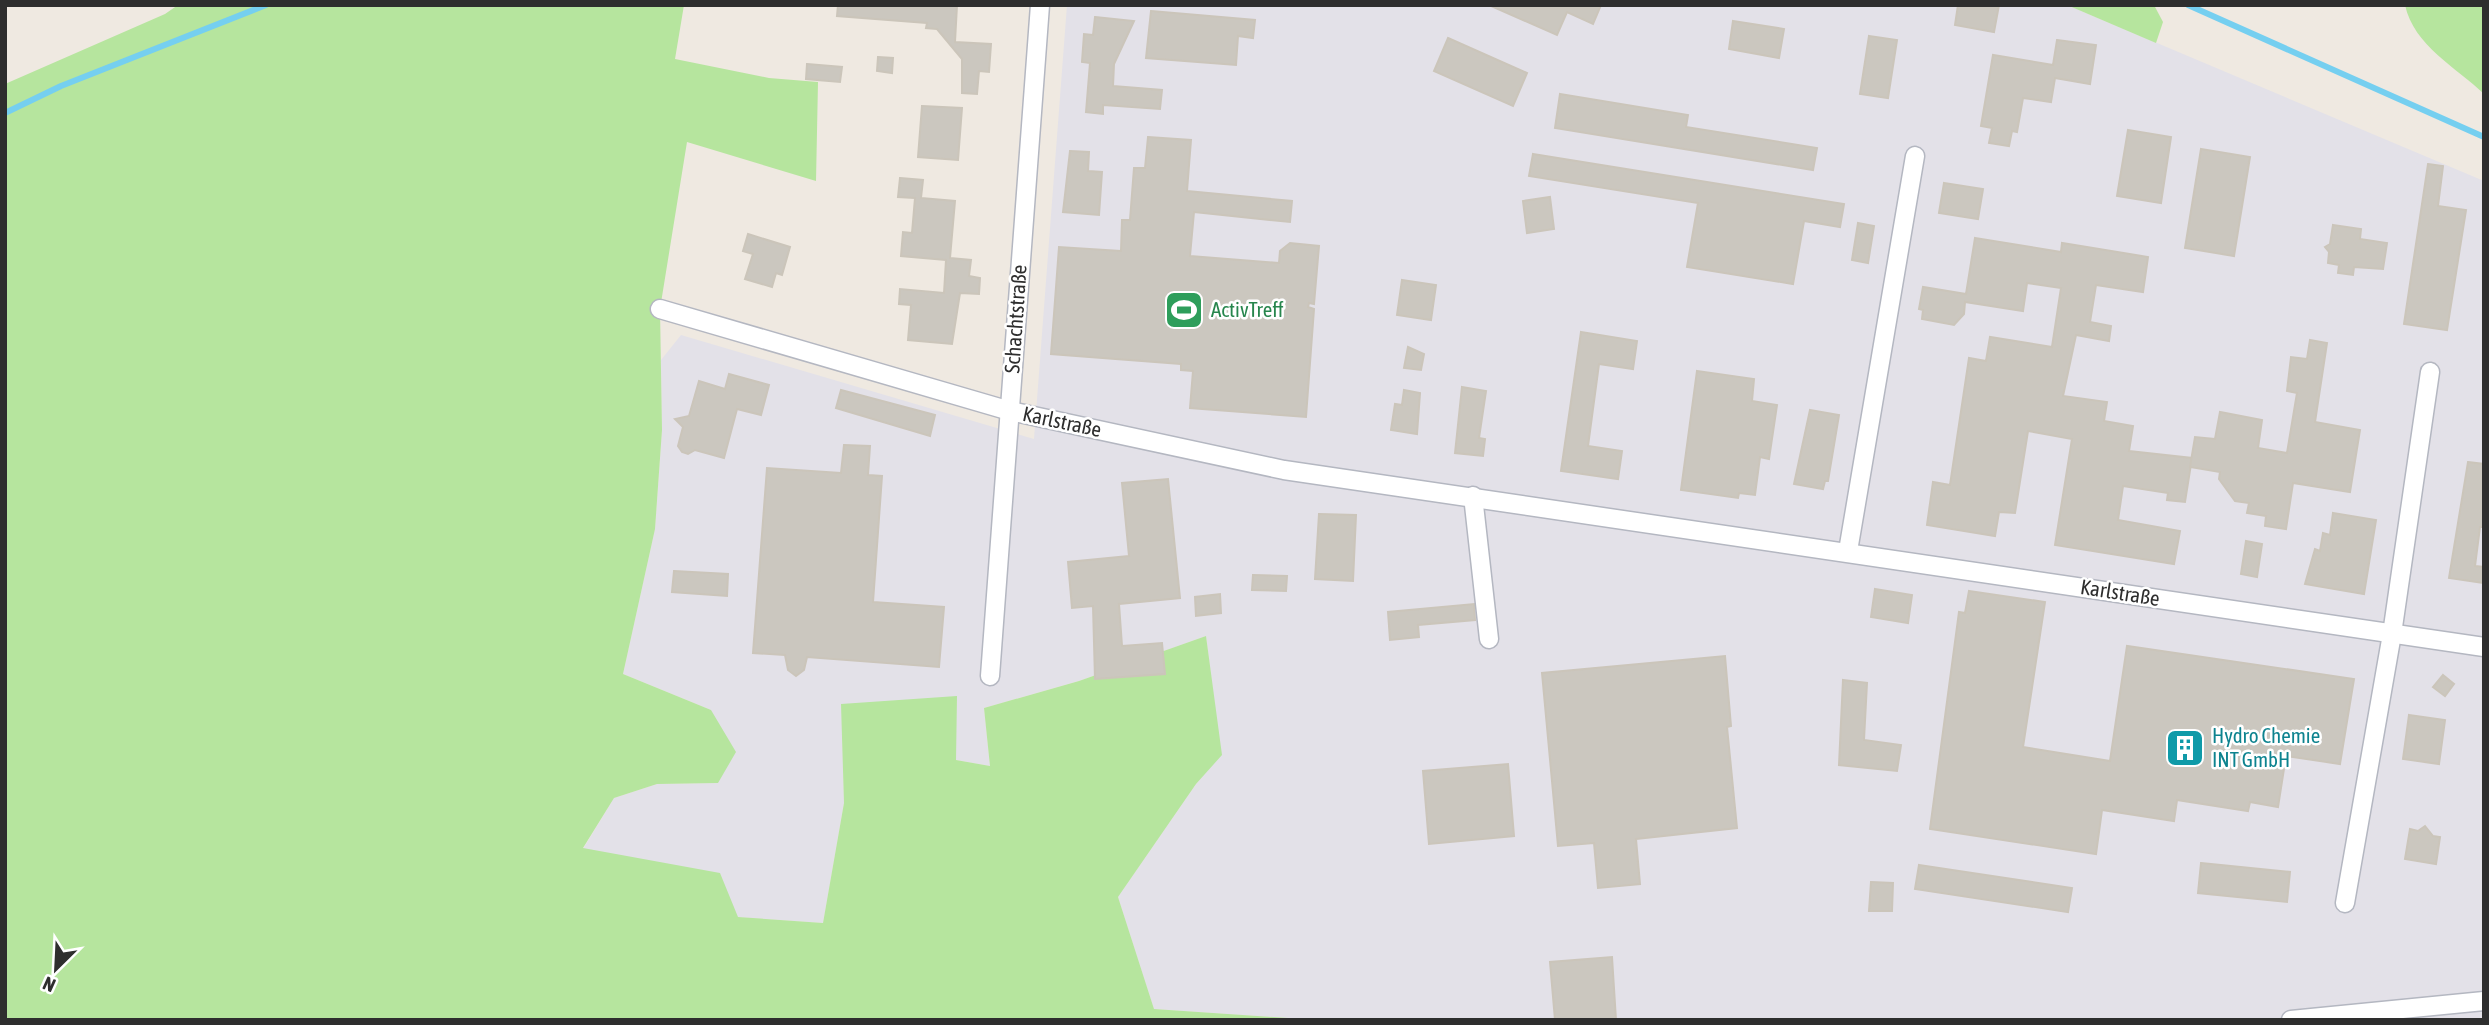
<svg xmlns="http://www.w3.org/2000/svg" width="2489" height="1025" viewBox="0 0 2489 1025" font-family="'Asap Condensed',sans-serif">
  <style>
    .industrial { fill: #e3e1e8 }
    .green { fill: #b6e59e }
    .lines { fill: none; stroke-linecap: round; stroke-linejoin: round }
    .stream { stroke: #75cff0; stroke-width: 6 }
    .building { fill: #cbc7bf; stroke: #cbc5ba; stroke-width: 2 }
    .minor-casing { stroke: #b4b7c1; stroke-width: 21 }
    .minor { stroke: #fff; stroke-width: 18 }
    .labels { text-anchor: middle; stroke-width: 5; stroke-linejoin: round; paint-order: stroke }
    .leisure-label { font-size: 21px; fill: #27864d; stroke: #fff; text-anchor: start }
    .street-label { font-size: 21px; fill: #2e2e2e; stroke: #fff }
    .culture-label { font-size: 21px; fill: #0d838f; stroke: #fff; text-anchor: start }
  </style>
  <rect width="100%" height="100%" fill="#efe9e1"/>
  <path class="industrial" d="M1067,5H2067L2484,181V1020H1317L1154,1009L1118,897L1196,784L1221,755L1206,636L1079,681L984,708L990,766L956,760L842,704L844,803L823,923L737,917L583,849L614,798L657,784L718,783L711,710L623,674L655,529L662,430L661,360L681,335L1034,439Z"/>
  <g class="green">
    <path d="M178,5H684L675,59L769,78L818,82L816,181L687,142L660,309L662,430L655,529L623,674L711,710L736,752L718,783L657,784L614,798L583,848L720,873L738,917L823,923L844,803L841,704L957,696L956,760L990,766L984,708L1079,681L1206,636L1222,755L1196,784L1118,897L1154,1009L1317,1020H5V84L165,14Z"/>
    <path d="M2067,5H2154L2163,22L2156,43Z"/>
    <path d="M2405,5H2484V94C2456,67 2414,46 2405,5Z"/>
  </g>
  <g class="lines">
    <g class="stream">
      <path d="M2188,5L2484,137"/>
      <path d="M5,113L61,86L266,5"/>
    </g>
  </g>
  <g class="building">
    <path d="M838,5H957L955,42L991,44L989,72L979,71L977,94L962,93V59L937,29L926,28L927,23L837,16Z"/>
    <path d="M1489,5H1601L1593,24L1567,12L1557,35Z"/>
    <path d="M1958,5H1999L1994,32L1955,25Z"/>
    <path d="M1151,11L1255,20L1253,38L1238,36L1236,65L1146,58Z"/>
    <path d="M1095,17L1134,21L1114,64L1113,86L1162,90L1160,109L1103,105V114L1086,112L1090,63L1082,62L1084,34L1093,35Z"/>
    <path d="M1733,21L1784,29L1779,58L1729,49Z"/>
    <path d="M1869,36L1897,40L1888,98L1860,94Z"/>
    <path d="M1448,38L1527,73L1513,106L1434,71Z"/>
    <path d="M2057,40L2096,45L2090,84L2055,78L2051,102L2023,98L2017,132L2012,131L2009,146L1989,143L1992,128L1981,126L1993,55L2053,65Z"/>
    <path d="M878,57L893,58L892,73L877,71Z"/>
    <path d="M807,64L842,67L840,82L806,79Z"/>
    <path d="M1560,94L1688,115L1686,127L1817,148L1813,170L1555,128Z"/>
    <path d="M922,106L962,108L958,160L918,157Z"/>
    <path d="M2128,130L2171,137L2161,203L2117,196Z"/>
    <path d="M1148,137L1191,140L1187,191L1292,201L1290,222L1194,212L1190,256L1279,263L1280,251L1290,243L1319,246L1314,304L1309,303L1308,307L1314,309L1306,417L1190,408L1193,371L1181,370V364L1051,354L1059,247L1121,251L1122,220H1130L1134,168H1145Z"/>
    <path d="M2201,149L2250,157L2234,256L2185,248Z"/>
    <path d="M1070,151L1089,152L1088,171L1102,172L1099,215L1063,212Z"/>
    <path d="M1533,154L1844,204L1840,227L1804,221L1793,284L1687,267L1698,203L1529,176Z"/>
    <path d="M2428,164L2443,166L2438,206L2466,210L2447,330L2404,324Z"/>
    <path d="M900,178L923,180L921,198L955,201L950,258L971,260L969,276L980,278L979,294L960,293L952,344L908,340L911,305L899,304L900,289L944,293L946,260L901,256L903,232L912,233L915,198L898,197Z"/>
    <path d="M1944,183L1983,189L1978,219L1939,213Z"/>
    <path d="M1550,197L1554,229L1527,233L1523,201Z"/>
    <path d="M1858,223L1874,226L1868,263L1852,260Z"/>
    <path d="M2333,225L2361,229L2360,239L2387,243L2383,269L2354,267L2353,275L2338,273L2339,265L2328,263L2329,252L2325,247L2330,244Z"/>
    <path d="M748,234L790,247L782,275L776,273L772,287L745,279L753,254L743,251Z"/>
    <path d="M1975,238L2061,252L2062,243L2148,257L2143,292L2096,285L2090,322L2111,326L2109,341L2076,335L2063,396L2107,402L2104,421L2133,426L2129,451L2192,458L2185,502L2167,500L2168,493L2123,486L2118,520L2180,531L2174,564L2055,545L2072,439L2028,431L2015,513L1999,512L1995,536L1927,525L1933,482L1950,485L1969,358L1986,361L1990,337L2052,347L2061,288L2027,283L2023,311L1965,302L1964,314L1954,325L1922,319L1923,310L1919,309L1923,287L1966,294Z"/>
    <path d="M1402,280L1436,285L1431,320L1397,315Z"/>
    <path d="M1581,332L1637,341L1633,369L1599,364L1588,446L1622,451L1618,479L1561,471Z"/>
    <path d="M2310,340L2327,343L2315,422L2360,430L2350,492L2293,483L2286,529L2265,526L2266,516L2247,513L2249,503L2235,501L2219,479L2220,472L2190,467L2195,437L2215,439L2220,412L2262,420L2258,448L2287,453L2297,393L2287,391L2291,357L2307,359Z"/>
    <path d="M1408,347L1424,354L1421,370L1404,368Z"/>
    <path d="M1697,371L1754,379L1752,401L1777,405L1769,459L1760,457L1755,495L1739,493L1738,498L1681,490Z"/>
    <path d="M729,374L769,385L761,415L737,409L724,458L695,450L688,454L682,452L678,446L683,427L675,419L689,416L699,381L725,389Z"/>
    <path d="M1462,387L1486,391L1479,438L1485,439L1483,456L1455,453Z"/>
    <path d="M841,390L935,415L930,436L836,408Z"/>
    <path d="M1404,390L1420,393L1417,434L1391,430L1395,404L1402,405Z"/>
    <path d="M1810,410L1839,415L1828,481H1825L1823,489L1794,484Z"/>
    <path d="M844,445L870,446L868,475L882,476L873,602L944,607L939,667L807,657L804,670L796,676L788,670L785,655L753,653L767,468L841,473Z"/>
    <path d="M2468,462L2484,464V527H2480L2475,566L2484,567V583L2449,578Z"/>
    <path d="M1168,479L1180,598L1119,604L1122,646L1162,643L1165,674L1095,679L1093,606L1072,608L1068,562L1129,556L1122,483Z"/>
    <path d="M2333,513L2376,520L2364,594L2305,584L2315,549L2320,551L2323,533L2330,535Z"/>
    <path d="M1319,514L1356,515L1353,581L1315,579Z"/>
    <path d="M2246,541L2262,544L2257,577L2241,574Z"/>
    <path d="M674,571L728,574L727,596L672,592Z"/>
    <path d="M1253,575L1287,576L1286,591L1252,590Z"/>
    <path d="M1875,589L1912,595L1908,623L1871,617Z"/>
    <path d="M1969,591L2045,602L2023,747L2110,761L2127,646L2354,679L2340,764L2286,756L2278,807L2250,802L2248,811L2177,800L2174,821L2102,810L2096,854L1930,829L1959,612L1965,613Z"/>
    <path d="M1220,594L1221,613L1196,616L1195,597Z"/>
    <path d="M1474,604L1475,620L1418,625L1419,637L1390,640L1388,612Z"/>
    <path d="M1725,656L1731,726L1727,727L1737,828L1636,839L1640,884L1598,888L1594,843L1558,846L1542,673Z"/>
    <path d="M2443,675L2454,684L2445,696L2433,687Z"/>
    <path d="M1843,680L1867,683L1864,740L1901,745L1897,771L1839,765Z"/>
    <path d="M2409,715L2445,720L2439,764L2403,759Z"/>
    <path d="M1508,764L1514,836L1429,844L1423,771Z"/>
    <path d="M2425,826L2433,836L2440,837L2436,864L2405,859L2410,829L2418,831Z"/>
    <path d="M2201,863L2290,872L2287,902L2198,893Z"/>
    <path d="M1919,865L2072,888L2068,912L1915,889Z"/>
    <path d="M1871,882L1893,883L1892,911H1869Z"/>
    <path d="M1612,957L1616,1020H1555L1550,962Z"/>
  </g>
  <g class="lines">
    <defs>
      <g id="minor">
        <path d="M660,309L1010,411L1284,470L2484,647"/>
        <path d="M1473,496L1489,639"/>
        <path d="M1848,551L1915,156"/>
        <path d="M990,676L1040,5"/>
        <path d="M2345,903L2392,634L2430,372"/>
        <path d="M2291,1020L2484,1001"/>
      </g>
    </defs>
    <use href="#minor" class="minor-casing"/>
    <use href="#minor" class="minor"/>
  </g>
  <defs>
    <symbol id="stadium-square" viewBox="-11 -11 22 22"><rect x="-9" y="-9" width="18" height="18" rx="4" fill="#2e9e5b" stroke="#fff"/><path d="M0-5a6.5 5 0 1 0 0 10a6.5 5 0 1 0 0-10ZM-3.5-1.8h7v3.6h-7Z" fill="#fff"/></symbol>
    <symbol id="building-square" viewBox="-11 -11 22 22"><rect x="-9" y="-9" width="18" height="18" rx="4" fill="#0f9aa8" stroke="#fff"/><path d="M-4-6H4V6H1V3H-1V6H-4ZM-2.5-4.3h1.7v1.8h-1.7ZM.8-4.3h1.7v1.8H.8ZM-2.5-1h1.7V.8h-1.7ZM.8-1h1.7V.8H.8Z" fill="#fff"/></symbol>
  </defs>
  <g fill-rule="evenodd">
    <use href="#stadium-square" x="1162" y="288" width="44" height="44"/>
    <use href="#building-square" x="2163" y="726" width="44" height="44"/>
  </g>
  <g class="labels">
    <g class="leisure-label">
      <text x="1211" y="317">ActivTreff</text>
    </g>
    <g class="street-label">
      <text transform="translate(1016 319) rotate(-86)" y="7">Schachtstraße</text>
      <text transform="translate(1062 422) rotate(12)" y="7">Karlstraße</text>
      <text transform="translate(2120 593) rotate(9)" y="7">Karlstraße</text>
    </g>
    <g class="culture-label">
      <text x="2212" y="743">Hydro Chemie<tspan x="2212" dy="24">INT GmbH</tspan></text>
    </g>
  </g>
  <rect width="2489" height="1025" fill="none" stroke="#2e2e2e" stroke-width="14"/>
  <g transform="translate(56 969) rotate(204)" stroke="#ffffff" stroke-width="5" paint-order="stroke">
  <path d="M0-5L12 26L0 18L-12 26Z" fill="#2e2e2e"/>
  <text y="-10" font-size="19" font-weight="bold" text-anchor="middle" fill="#2e2e2e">N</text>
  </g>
</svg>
